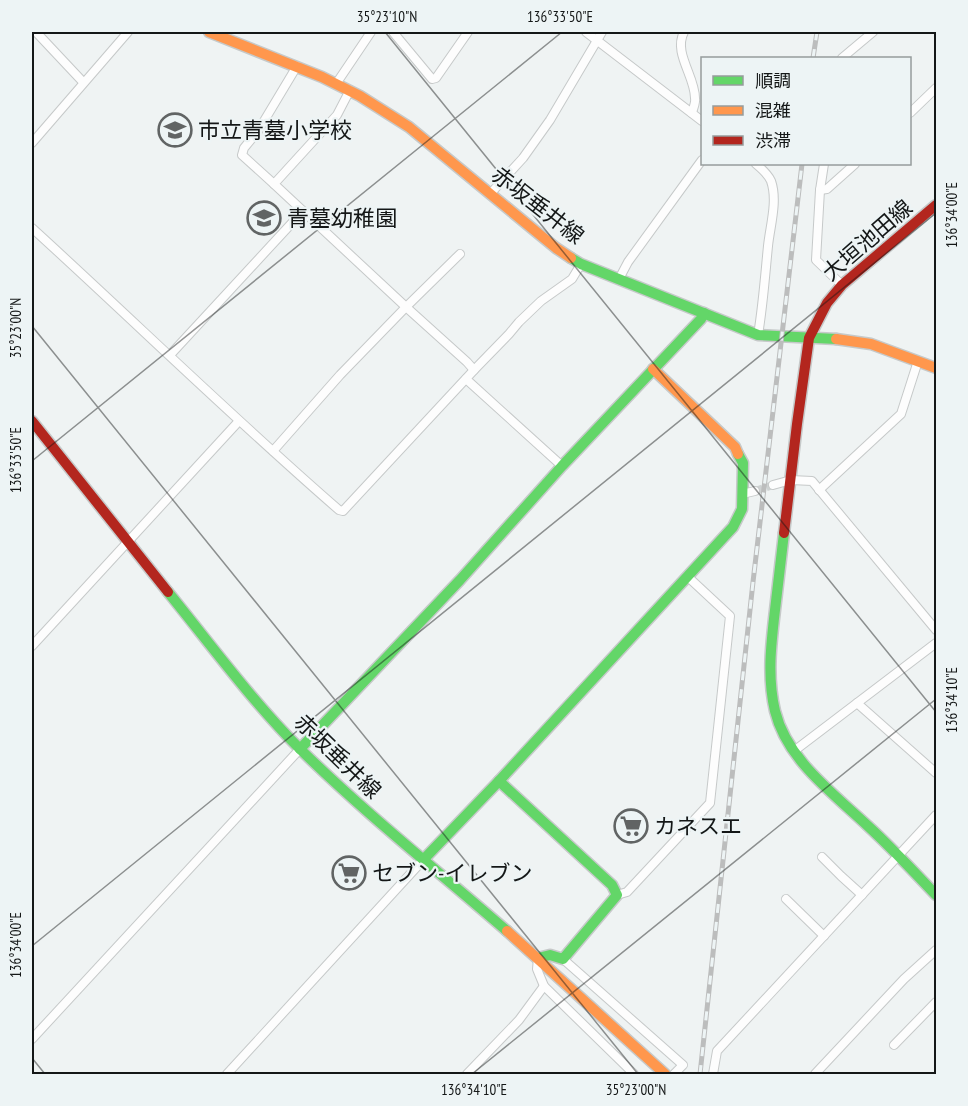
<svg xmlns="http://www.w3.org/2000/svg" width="968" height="1106" viewBox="0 0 968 1106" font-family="'PT Sans Narrow','Noto Sans JP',sans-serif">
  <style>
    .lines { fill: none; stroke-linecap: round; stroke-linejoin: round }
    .street-tunnel { stroke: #ced2d2; stroke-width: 8; stroke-dasharray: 8 4; stroke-linecap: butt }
    .street-casing { stroke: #c6c9c9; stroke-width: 10 }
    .fast-casing { stroke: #c6c9c9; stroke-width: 13 }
    .slow-casing { stroke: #c6c9c9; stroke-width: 13 }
    .jam-casing { stroke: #c6c9c9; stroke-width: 13 }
    .street { stroke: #fdfdfd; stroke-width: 8 }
    .fast { stroke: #63d668; stroke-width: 10 }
    .slow { stroke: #ff974d; stroke-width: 10 }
    .jam { stroke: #b3261e; stroke-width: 10 }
    .rail-casing { stroke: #bcbdbd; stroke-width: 5 }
    .rail { stroke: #edf4f5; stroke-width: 3; stroke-dasharray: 9; stroke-linecap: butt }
    .ticks { fill: none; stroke: #141717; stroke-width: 1.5; stroke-opacity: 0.45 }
    .labels { text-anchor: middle; stroke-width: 4.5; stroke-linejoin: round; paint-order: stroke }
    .poi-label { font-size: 22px; fill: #141717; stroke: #edf4f5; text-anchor: start }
    .street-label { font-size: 22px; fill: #141717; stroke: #edf4f5 }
    .neatline { fill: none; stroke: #141717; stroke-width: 2 }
    .ticks-label { font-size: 15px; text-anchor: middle; fill: #141717 }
  </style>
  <rect width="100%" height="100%" fill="#eff3f3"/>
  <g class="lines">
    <path class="street-tunnel" d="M755,491L773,485"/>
    <defs>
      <g id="street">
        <path d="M36,32L83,82"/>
        <path d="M393,32L432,79L436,78L468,32"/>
        <path d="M586,32L702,121"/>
        <path d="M684,32C673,53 695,76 695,98C696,103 693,108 692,113"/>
        <path d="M842,58L873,32"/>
        <path d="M338,84V81L371,32"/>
        <path d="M350,90L337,115L274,184L406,307L467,362L474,370"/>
        <path d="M910,113L936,88"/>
        <path d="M32,143L128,32"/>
        <path d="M756,164C762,169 768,174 771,181C778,201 770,226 768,246C765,276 763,305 758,335"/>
        <path d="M824,164L820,190L816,260L842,285"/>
        <path d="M274,184L242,155L244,148L258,131L297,66"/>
        <path d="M820,190L827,189L855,164"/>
        <path d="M491,193L523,158L550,120L602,32"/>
        <path d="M32,228C134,321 234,419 339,510L343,511L474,370L509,334L519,322L541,301L572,279L581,264"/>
        <path d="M619,279L628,262L702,160"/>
        <path d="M170,355L303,211"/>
        <path d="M466,379L562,466"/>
        <path d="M273,451L340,375L406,307L460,254"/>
        <path d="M773,485L791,480L812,481L936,630"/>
        <path d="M819,490L901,414L918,361"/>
        <path d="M742,494L755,491"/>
        <path d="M32,646L239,421"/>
        <path d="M857,703L936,773"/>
        <path d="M794,751L936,643"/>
        <path d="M822,857L841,876L862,895"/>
        <path d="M617,895L627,892L710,803L730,616L687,576"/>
        <path d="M786,899L824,936"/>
        <path d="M538,958L537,969L544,986L634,1074"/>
        <path d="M563,959L683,1065L674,1074"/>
        <path d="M32,1039L300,749"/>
        <path d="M894,1045L936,1002"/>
        <path d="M227,1074L424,859"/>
        <path d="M467,1074L519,1020L544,986"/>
        <path d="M713,1074L717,1051L936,815"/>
        <path d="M815,1074L904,979L936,950"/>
      </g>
      <g id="fast">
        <path d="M571,258L581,264L758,335L836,339"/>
        <path d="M784,533C781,559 778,585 775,610C771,644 767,677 775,711C787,760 833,793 869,827C892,848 914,872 936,895"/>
        <path d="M168,592C211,645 252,701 300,749C366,814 438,871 507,931"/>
        <path d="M300,749L460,580L562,466L701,319L704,313"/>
        <path d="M499,781L612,885L617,895L563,959L550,955L538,958"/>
        <path d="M424,859L499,781L733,527L742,509L743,463L738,454"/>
      </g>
      <g id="slow">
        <path d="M209,32L322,77L360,96L409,127L556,248L571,258"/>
        <path d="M836,339L871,344L936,368"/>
        <path d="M653,369L735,447L738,454"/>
        <path d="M507,931L665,1074"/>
      </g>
      <g id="jam">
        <path d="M32,421L168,592"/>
        <path d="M784,533L797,424L809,338L827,303L842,285L936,205"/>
      </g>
    </defs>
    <use href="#street" class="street-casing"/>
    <use href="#fast" class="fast-casing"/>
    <use href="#slow" class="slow-casing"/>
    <use href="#jam" class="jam-casing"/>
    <use href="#street" class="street"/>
    <use href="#fast" class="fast"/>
    <use href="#slow" class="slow"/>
    <use href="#jam" class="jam"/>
    <defs>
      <g id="rail">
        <path d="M813,58L817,32"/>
        <path d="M700,1074L753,582L802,164"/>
      </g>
    </defs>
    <use href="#rail" class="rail-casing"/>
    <use href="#rail" class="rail"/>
  </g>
  <path class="ticks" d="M385,32L936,712M32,326L638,1074M32,461L562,32M32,946L936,213M32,1058L45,1074M472,1074L936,699"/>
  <defs>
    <symbol id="school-ring" viewBox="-11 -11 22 22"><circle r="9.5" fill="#edf4f5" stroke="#616464" stroke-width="1.5"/><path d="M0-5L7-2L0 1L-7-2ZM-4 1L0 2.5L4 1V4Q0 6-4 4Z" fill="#616464"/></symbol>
    <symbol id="supermarket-ring" viewBox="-11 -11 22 22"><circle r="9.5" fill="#edf4f5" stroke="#616464" stroke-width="1.5"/><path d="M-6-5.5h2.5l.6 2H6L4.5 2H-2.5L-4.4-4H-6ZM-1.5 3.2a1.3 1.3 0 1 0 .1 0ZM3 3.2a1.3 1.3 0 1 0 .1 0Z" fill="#616464"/></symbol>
  </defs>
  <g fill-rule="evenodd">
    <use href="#school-ring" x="156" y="111" width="38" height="38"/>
    <use href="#school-ring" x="245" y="199" width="38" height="38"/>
    <use href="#supermarket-ring" x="612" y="807" width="38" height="38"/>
    <use href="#supermarket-ring" x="330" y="854" width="38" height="38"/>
  </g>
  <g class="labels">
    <g class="poi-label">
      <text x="198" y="138">市立青墓小学校</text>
      <text x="287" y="226">青墓幼稚園</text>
      <text x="654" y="834">カネスエ</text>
      <text x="372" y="881">セブン-イレブン</text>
    </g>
    <g class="street-label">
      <text transform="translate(538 205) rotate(38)" y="8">赤坂垂井線</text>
      <text transform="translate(867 240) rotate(-41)" y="8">大垣池田線</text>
      <text transform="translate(338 756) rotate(44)" y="8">赤坂垂井線</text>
    </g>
  </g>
  <rect width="968" height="1106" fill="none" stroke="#edf4f5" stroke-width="66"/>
  <rect x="701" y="57" width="210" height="108" fill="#edf4f5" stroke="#969c9c" stroke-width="1.5"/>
  <rect x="713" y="76" width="30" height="9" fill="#63d668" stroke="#969c9c" stroke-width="1.5"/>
  <text x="755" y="87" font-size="18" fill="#141717">順調</text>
  <rect x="713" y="106" width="30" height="9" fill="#ff974d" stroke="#969c9c" stroke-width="1.5"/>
  <text x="755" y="117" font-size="18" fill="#141717">混雑</text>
  <rect x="713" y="136" width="30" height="9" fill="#b3261e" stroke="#969c9c" stroke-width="1.5"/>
  <text x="755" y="147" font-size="18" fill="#141717">渋滞</text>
  <rect x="33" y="33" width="902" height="1040" class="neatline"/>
  <g class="ticks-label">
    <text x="387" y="22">35°23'10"N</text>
    <text x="560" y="22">136°33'50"E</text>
    <text transform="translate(952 215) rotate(-90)" y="5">136°34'00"E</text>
    <text transform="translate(16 328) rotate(-90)" y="5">35°23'00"N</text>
    <text transform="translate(16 460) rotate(-90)" y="5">136°33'50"E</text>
    <text transform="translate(952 700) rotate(-90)" y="5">136°34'10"E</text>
    <text transform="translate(16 945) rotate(-90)" y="5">136°34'00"E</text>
    <text x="474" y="1095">136°34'10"E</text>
    <text x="636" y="1095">35°23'00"N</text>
  </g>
</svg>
